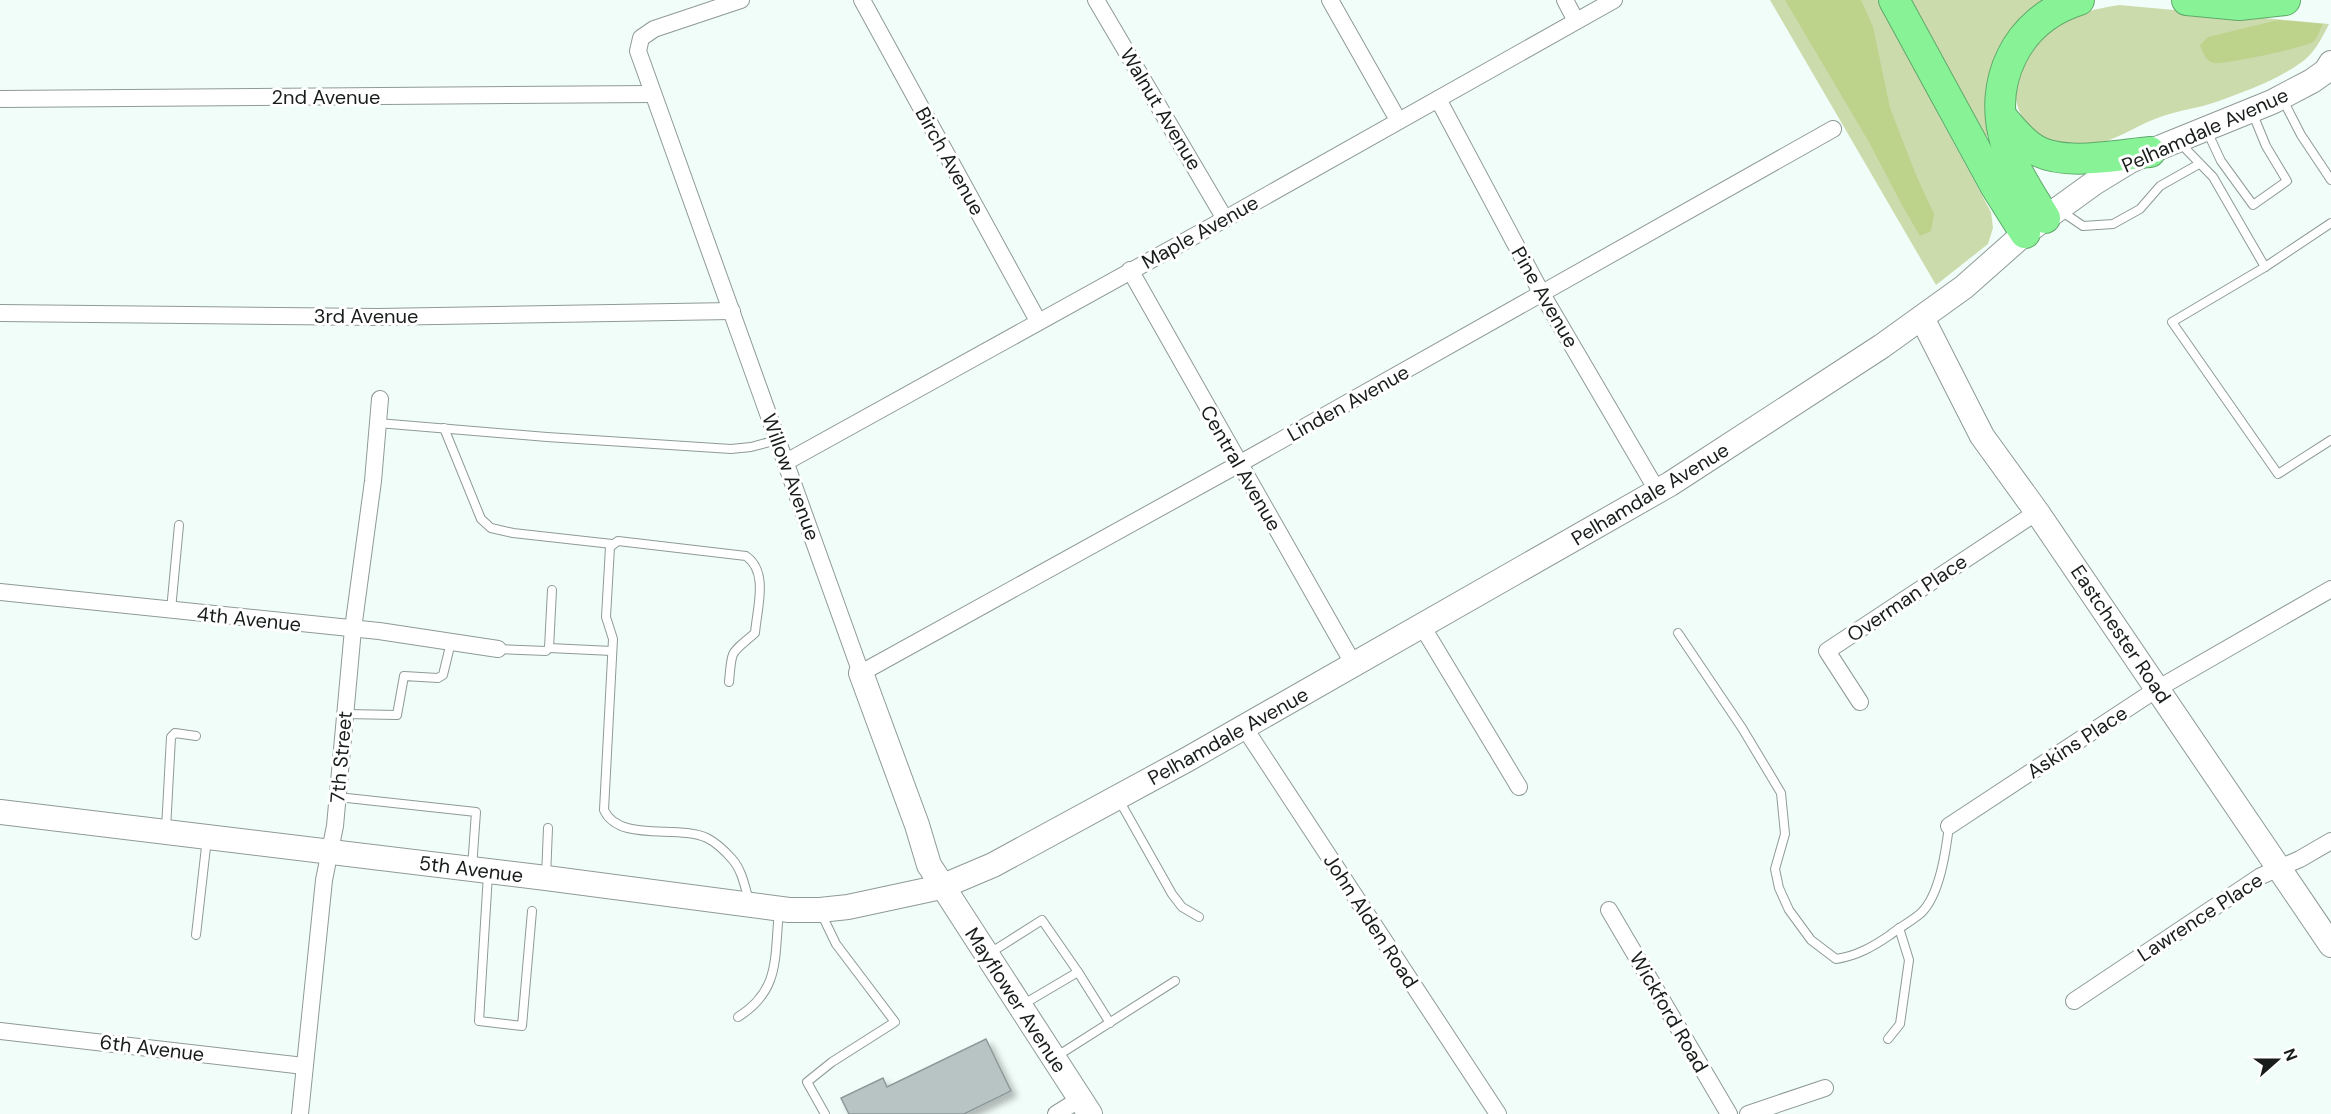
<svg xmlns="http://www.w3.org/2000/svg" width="2331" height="1114" viewBox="0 0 2331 1114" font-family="'DM Sans',sans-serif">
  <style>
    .green { fill: #ccdbac }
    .forest { fill: #bdd28b }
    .building { fill: #b8c4c4; stroke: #8d9899; stroke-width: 1.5; filter: url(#shadow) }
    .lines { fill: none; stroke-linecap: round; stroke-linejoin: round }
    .lane-casing { stroke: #8f9a96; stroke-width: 10 }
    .street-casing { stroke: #8f9a96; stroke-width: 18 }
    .secondary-casing { stroke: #8f9a96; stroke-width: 26 }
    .highway-casing { stroke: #60a86b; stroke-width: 32 }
    .lane { stroke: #fff; stroke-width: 8 }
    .street { stroke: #fff; stroke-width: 16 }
    .secondary { stroke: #fff; stroke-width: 24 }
    .highway { stroke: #87f396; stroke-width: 30 }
    .labels { text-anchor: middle; stroke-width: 6; stroke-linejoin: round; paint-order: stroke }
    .street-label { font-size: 20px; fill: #181c1a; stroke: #fff }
  </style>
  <defs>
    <filter id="shadow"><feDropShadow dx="5.5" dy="5.5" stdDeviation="3" flood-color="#0004"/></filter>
  </defs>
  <rect width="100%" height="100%" fill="#f1fdf9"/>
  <g class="green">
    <path d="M1770,0H1883L1919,63L1938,114L1991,212L1993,228L1988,244L1936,285Z"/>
    <path d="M1907,0H2052L1994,132L1984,137Z"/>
    <path d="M2119,5L2329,24C2322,38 2313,56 2299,64C2275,81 2244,92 2216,102C2199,108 2180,110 2163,116C2141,123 2122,137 2100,143C2084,147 2066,145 2050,140C2021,131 2008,97 2020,70C2027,54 2041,38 2055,28C2073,13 2096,9 2119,5Z"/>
  </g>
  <g class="forest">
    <path d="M1785,0H1861L1873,27L1890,108L1916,175L1934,214L1931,231L1920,236L1902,205L1869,142Z"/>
    <path d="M2278,20L2323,24C2320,29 2318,36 2314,41C2309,47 2223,65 2214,63C2205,61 2203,52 2200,45L2208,37Z"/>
  </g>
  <path class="building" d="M986,1039L1011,1091L964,1114H849L841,1098L883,1078L887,1087Z"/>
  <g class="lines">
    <defs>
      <g id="lane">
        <path d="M2282,98L2301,135L2331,180"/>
        <path d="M2206,129L2221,161L2253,205L2287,181L2266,146L2252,112"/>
        <path d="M2180,143L2213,177L2265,267L2172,322L2278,474L2331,440"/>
        <path d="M2061,211L2083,226L2113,224L2140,209L2160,186L2199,164"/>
        <path d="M2265,267L2331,223"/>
        <path d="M378,423L547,437L731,449L751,447L777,440"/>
        <path d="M444,428L481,519L491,528L513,533L612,544"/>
        <path d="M171,610L179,525"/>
        <path d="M1678,633L1742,728L1781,793L1785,834L1775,869L1779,888L1789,910L1811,940L1836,959C1857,956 1874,946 1890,935C1900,927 1912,921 1921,913C1940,895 1946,850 1949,826"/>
        <path d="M549,648L612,651"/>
        <path d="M498,649L546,651L549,648L552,590"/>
        <path d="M729,682C732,648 730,655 755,633C757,608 769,572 746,556L618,541L610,547L606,617L613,639L604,810C619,843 678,824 707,838C715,842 725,851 732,859C742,870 745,887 749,901"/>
        <path d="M345,714L397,715L404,676L438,678L443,675L451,642"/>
        <path d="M338,797L476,812L472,868"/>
        <path d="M1119,800L1172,894L1182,907L1199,917"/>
        <path d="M166,829L171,737L175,733L196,736"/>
        <path d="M488,874L479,1021L522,1026L532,911"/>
        <path d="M546,877L548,828"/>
        <path d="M821,913L836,944L895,1022L832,1062L807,1082L825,1114"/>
        <path d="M196,935L207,838"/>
        <path d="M990,953L1042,920L1078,972"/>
        <path d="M1022,1005L1078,972L1110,1023"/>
        <path d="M738,1017C781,990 774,957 779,912"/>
        <path d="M1888,1039L1900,1024L1909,960L1899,928"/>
        <path d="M1054,1058L1175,981"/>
      </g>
      <g id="street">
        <path d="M741,0L654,29L641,38L638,51L861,673L1239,464L1833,129"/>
        <path d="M862,0L1038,321"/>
        <path d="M1096,0L1225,219"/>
        <path d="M1330,0L1398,120"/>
        <path d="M1565,0L1576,21"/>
        <path d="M0,99L653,94"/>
        <path d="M1438,99L1542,294L1658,492"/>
        <path d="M1130,270L1354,665"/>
        <path d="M0,313L378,317L732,311"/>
        <path d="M786,462L1225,219L1614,0"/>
        <path d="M0,592L379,631L498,649"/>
        <path d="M1422,626L1519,787"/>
        <path d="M1860,702L1827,651L2037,512"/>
        <path d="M1244,727L1498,1114"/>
        <path d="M1949,826L2157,689L2331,589"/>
        <path d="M1609,910L1729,1114"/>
        <path d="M2074,1001L2261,876L2300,859L2331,841"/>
        <path d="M0,1031L304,1066"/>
        <path d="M300,1114L324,880L335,826L353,629L373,481L380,399"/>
        <path d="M1056,1114L1080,1099"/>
        <path d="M1748,1114L1825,1088"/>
      </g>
      <g id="secondary">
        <path d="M1922,318L1982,436L2037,512L2331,945"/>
        <path d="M861,673L917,825L929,865L1090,1114"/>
        <path d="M0,812L546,878L789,910H820L848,907L941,887L993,865L1188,759L1670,484L1882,346L1964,287L2025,233L2094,183L2130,161L2161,147L2272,102L2312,81L2326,71L2331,63"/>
      </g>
      <g id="highway">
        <path d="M1894,0L1996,187L2025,233"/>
        <path d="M2187,0L2239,5L2285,0"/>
        <path d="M2001,116C2011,128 2021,141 2034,149C2063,167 2117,155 2150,152"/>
        <path d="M2045,218C2031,195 2014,170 2006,144C1987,82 2016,20 2079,0"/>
      </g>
    </defs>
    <use href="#lane" class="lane-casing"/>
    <use href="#street" class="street-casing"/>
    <use href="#secondary" class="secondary-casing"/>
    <use href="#highway" class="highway-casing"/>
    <use href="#lane" class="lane"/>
    <use href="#street" class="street"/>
    <use href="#secondary" class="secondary"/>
    <use href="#highway" class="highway"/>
  </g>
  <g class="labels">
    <g class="street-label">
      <text x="326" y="104">2nd Avenue</text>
      <text transform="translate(1161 109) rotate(59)" y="7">Walnut Avenue</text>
      <text transform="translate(2205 130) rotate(-24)" y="7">Pelhamdale Avenue</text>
      <text transform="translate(950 161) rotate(61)" y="7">Birch Avenue</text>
      <text transform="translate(1200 232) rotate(-29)" y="7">Maple Avenue</text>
      <text transform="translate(1545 297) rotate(60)" y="7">Pine Avenue</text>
      <text x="366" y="323">3rd Avenue</text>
      <text transform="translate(1348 403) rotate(-29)" y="7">Linden Avenue</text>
      <text transform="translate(1241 468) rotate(60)" y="7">Central Avenue</text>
      <text transform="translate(791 477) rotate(70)" y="7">Willow Avenue</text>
      <text transform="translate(1650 494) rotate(-31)" y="7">Pelhamdale Avenue</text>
      <text transform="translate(1907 598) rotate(-34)" y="7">Overman Place</text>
      <text transform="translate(249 619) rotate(6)" y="7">4th Avenue</text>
      <text transform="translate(2121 634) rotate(56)" y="7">Eastchester Road</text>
      <text transform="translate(1228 736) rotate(-29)" y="7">Pelhamdale Avenue</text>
      <text transform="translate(2077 742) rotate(-33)" y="7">Askins Place</text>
      <text transform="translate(341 757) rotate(-85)" y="7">7th Street</text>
      <text transform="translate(471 869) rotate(7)" y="7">5th Avenue</text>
      <text transform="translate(2200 917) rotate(-33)" y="7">Lawrence Place</text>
      <text transform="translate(1371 921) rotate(57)" y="7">John Alden Road</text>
      <text transform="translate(1016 1000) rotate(57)" y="7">Mayflower Avenue</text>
      <text transform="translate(1669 1012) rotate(60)" y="7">Wickford Road</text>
      <text transform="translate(152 1048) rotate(7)" y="7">6th Avenue</text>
    </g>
  </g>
  <g transform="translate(2277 1060) rotate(69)" stroke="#ffffff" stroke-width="4.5" paint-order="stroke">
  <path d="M0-4.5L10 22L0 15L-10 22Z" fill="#181c1a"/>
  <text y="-9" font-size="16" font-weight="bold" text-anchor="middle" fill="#181c1a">N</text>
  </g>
</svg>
